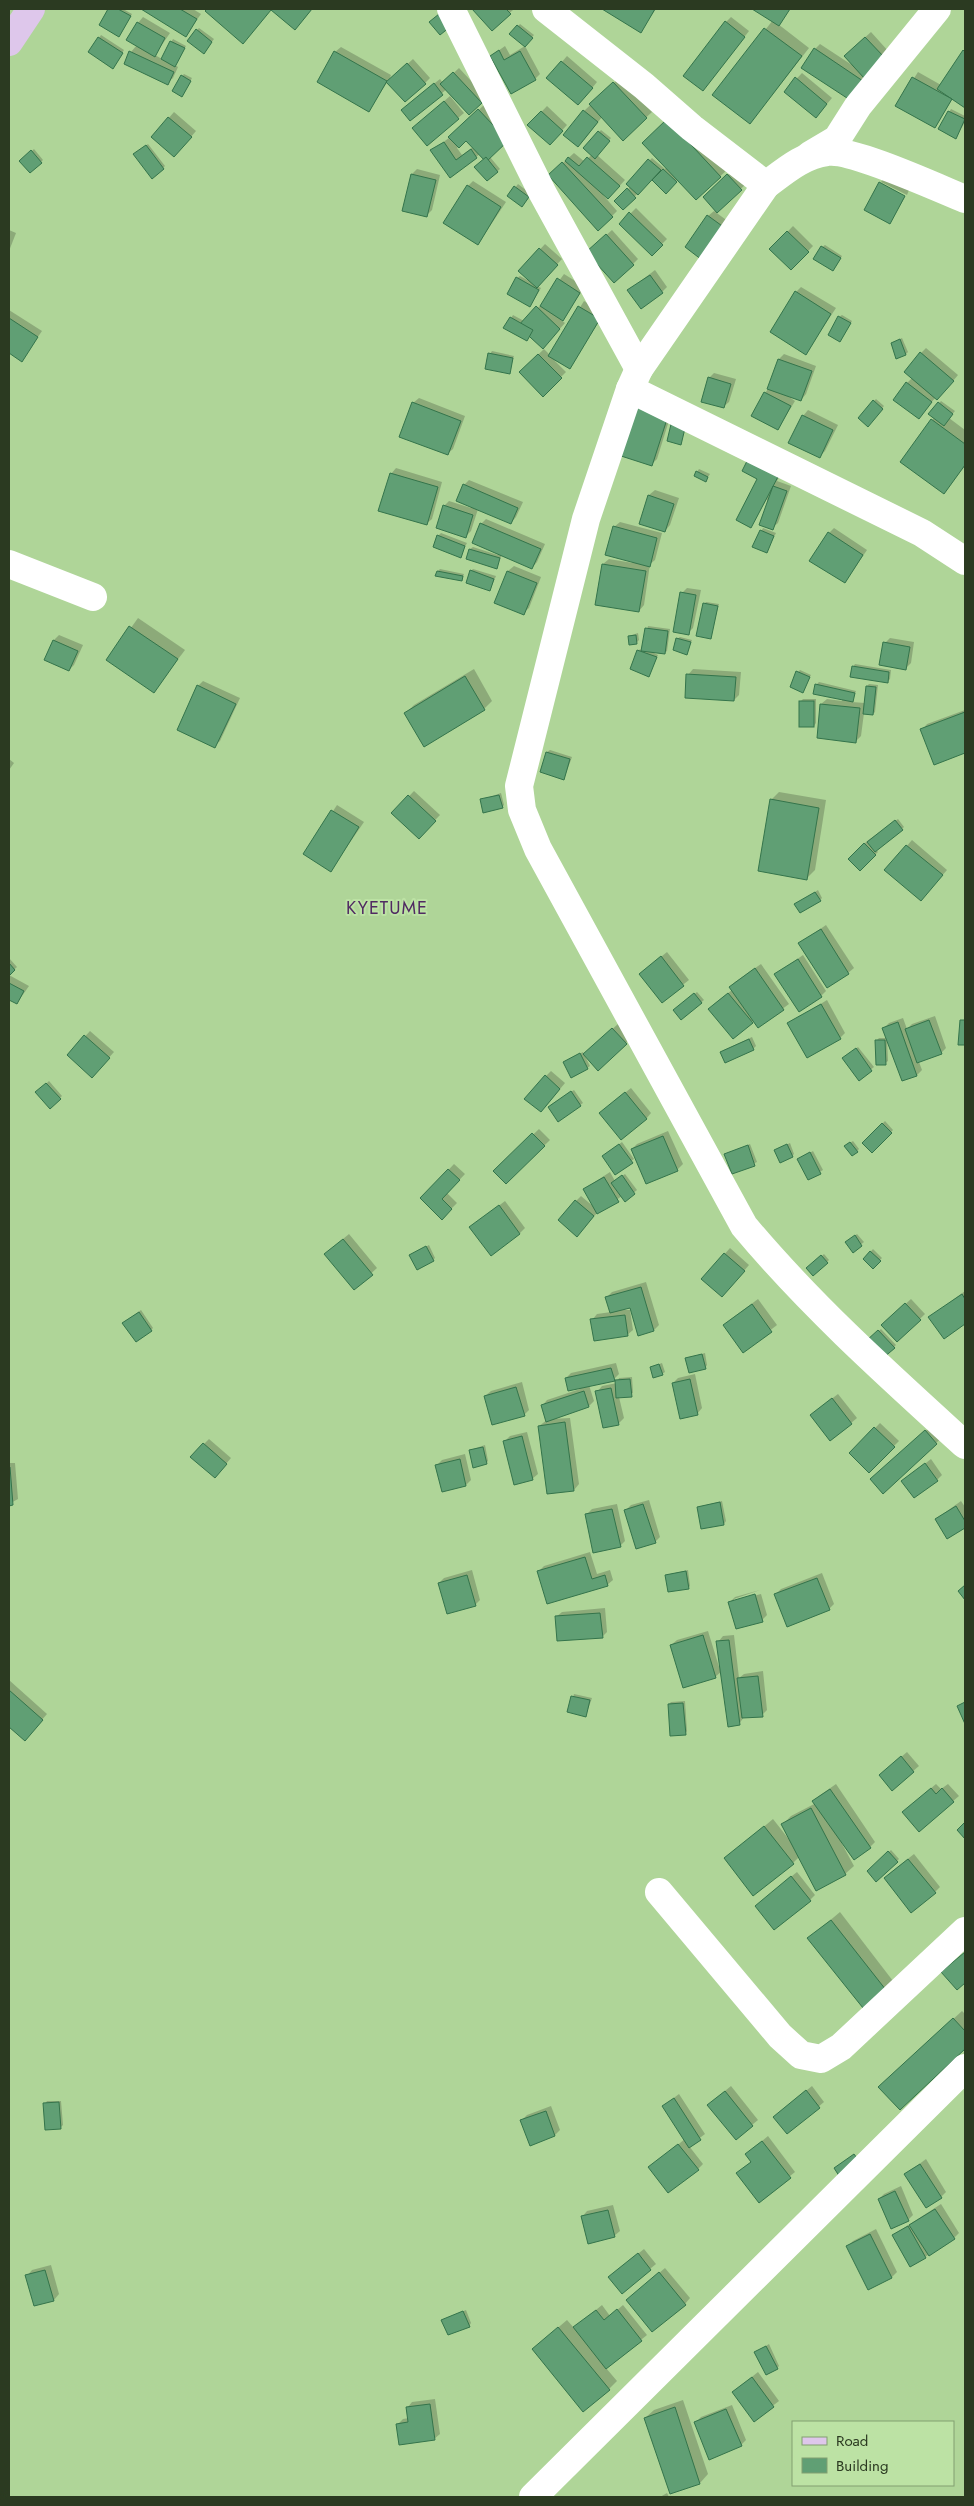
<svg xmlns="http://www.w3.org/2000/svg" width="974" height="2506" viewBox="0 0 974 2506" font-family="Jost,sans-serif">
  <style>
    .shadow { fill: #0003; fill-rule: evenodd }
    .building { fill: #609f74; stroke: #34744b }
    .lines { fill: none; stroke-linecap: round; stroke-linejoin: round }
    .minor { stroke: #fff; stroke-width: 28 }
    .major { stroke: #dec7eb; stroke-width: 28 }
    .labels { text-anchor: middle; stroke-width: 4; stroke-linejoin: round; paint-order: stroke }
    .quarter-label { font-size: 18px; letter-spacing: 1px; fill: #502a62; stroke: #bce2a4 }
  </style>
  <rect width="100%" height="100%" fill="#afd598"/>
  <g class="shadow">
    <path d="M109,9H123L132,14L121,33L100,24Z"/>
    <path d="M143,9H193L201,14L186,35Z"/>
    <path d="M208,9H312L303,20L271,9L206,11Z"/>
    <path d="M473,9H514L492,29Z"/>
    <path d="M604,9H656L641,31Z"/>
    <path d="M754,9H790L778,24L809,48L750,123L714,95L773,20Z"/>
    <path d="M143,17L170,33L155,55L162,59L173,39L186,46L175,65L178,67L173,78L167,83L131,52L137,45L138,23Z"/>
    <path d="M731,17L749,31L708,84L726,22Z"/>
    <path d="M520,24L534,35L527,43L511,34Z"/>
    <path d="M199,28L214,39L206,50L197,30Z"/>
    <path d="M871,32L889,52L855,93L815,49L820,44L852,65L850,51Z"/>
    <path d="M101,35L124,50L115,65L90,52Z"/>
    <path d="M505,46L510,55L525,46L540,74L535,79L491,56Z"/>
    <path d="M341,47L391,75L389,81L413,59L430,78L425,83L388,81L369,110L335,52Z"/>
    <path d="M965,50V107L953,98L935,127L897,105L918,72L941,85Z"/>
    <path d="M567,56L597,82L584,98L548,78Z"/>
    <path d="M459,68L486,97L469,113L447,89L410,119L408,104L440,79L443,83Z"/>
    <path d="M802,73L832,98L821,111L785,91Z"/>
    <path d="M184,74L192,78L184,93L182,76Z"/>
    <path d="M619,78L652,112L623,139L602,117L584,140V111Z"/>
    <path d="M450,96L464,113L427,144L419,123Z"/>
    <path d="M484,105L512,135L490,157L500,169L487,180L485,159L480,154L450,176L432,151L450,137ZM466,140L473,147L462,155L457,148Z"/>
    <path d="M547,106L567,125L555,138L529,125Z"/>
    <path d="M951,109L965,116V122L956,137L940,128Z"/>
    <path d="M174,112L196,131L179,151L152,137Z"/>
    <path d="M676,112L729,168L696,199L678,179L666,192L652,178L624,208L616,201L630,187L628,184L652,158L665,169L667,167Z"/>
    <path d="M601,130L611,138L597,155L625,180L614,192L603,195L617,211L612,216L555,170L574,153L585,162L592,154L585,148Z"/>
    <path d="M148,144L165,166L163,168L137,152Z"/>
    <path d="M34,149L43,160L30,172L21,161Z"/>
    <path d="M417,169L440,175L432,210L426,216L403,210L412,174Z"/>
    <path d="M733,170L746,184L717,211L704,197Z"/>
    <path d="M885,177L909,190L907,195L881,182Z"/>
    <path d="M473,181L506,202L478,244L468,186Z"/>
    <path d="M518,184L531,194L524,203L509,196Z"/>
    <path d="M880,184L905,197L890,223Z"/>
    <path d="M636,208L667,239L652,254L620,224Z"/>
    <path d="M714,211L729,222L707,253L708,216Z"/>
    <path d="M793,226L813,246L791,269L771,249Z"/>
    <path d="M9,230L16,233L9,251Z"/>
    <path d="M612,230L638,259L633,264L593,247Z"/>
    <path d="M545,244L562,259L537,286L541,288L532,303L517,278L520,276L531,282L520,271Z"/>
    <path d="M825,245L842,256L835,267L822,247Z"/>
    <path d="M655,270L667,287L662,292L629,290Z"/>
    <path d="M564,274L585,287L561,320L565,323L548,342L505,328L513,315L524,321L543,303Z"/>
    <path d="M801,287L836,308L806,353L796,292Z"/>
    <path d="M584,301L604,313L570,368L554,360L566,372L543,395L520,372L544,349L550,355Z"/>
    <path d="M9,310L42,331L22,360L9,352Z"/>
    <path d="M842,315L852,321L842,338L839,317Z"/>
    <path d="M902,338L908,352L906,354L892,343Z"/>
    <path d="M926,348L958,375L943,393L936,397L919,417L907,383L913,377L921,353Z"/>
    <path d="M492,351L514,356L509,372L490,354Z"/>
    <path d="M784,354L816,366L806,394L801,400L785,394L795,401L778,429L765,393L768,389L779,359Z"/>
    <path d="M714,373L736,379L729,402L723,407L709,378Z"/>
    <path d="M419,398L465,416L453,449L447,454L413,403Z"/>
    <path d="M876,399L884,406L870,423L874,401Z"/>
    <path d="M941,401L955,411L949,418L965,430V466L944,492L932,420L934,418L930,414Z"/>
    <path d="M634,406L672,411L657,459L652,464Z"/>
    <path d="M808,410L838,425L825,451L820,456L803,416Z"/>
    <path d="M784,467L777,481L791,486L778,523L772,528L767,499L750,527L737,520Z"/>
    <path d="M396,468L442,482L432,519L426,524L391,474Z"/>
    <path d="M699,469L710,474L706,480L695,475Z"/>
    <path d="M469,480L523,502L516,517L511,523L478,509L471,531L466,536L444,506L449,501L471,508L464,485Z"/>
    <path d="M655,490L679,498L670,525L665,531L640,523L649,495Z"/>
    <path d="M486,519L545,544L537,562L532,568L502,555L496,568L470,549L473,547L498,555L481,524Z"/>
    <path d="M620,522L662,533L655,560L650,564L644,605L639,611L603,564L609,559L633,563L614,527Z"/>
    <path d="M763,528L776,533L766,552L754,546Z"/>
    <path d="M834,528L867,550L845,582L829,533Z"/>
    <path d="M441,533L467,543L460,556L438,536Z"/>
    <path d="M514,566L541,577L529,608L523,613L496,602L508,571Z"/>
    <path d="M440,569L464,574L463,577L461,580L438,571Z"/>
    <path d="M473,569L496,576L490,590L471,571Z"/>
    <path d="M687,588L701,590L693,628L688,633L682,593Z"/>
    <path d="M706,602L719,604L710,638L704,604Z"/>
    <path d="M138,618L185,650L154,691L108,660Z"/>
    <path d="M648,626L670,629L667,651L664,653L652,652L658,655L649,675L632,669L638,650L643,649Z"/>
    <path d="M638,633L639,640L636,643L629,636Z"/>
    <path d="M59,635L83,645L74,665L69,670L46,660L54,640Z"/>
    <path d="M680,637L692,640L687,653L677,639Z"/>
    <path d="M890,638L914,642L911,663L905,669L885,643Z"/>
    <path d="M855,664L891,670L890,679L888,681L853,667Z"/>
    <path d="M474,669L492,701L484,709L406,713L414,705Z"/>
    <path d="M693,669L741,672L739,695L734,700L688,675Z"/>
    <path d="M800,670L811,675L802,691L798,672Z"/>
    <path d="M203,681L240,698L220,741L214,746L198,686Z"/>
    <path d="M819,682L856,691L852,702L865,703L867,686L869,684L878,685L875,712L873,714L864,713L861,736L856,741L821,704L827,699L842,701V699L816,685Z"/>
    <path d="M803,699H816V723L814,726L801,701Z"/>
    <path d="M965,710V752L935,763L922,730L927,724Z"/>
    <path d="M550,750L572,757L564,779L547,752Z"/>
    <path d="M9,759L14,763L9,770Z"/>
    <path d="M414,791L440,815L419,837L393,813Z"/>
    <path d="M779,792L826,800L815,870L806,879L771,800Z"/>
    <path d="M501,793L504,805L502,807L481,800Z"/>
    <path d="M337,805L364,822L331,870L305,854Z"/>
    <path d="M898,819L904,827L876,850L878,852L860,869L849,859L867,841Z"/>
    <path d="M912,840L947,870L926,894L886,870Z"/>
    <path d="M818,890L822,898L820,900L796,904Z"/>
    <path d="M826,925L854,968L848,973L800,943Z"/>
    <path d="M667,952L689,980L662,1001L640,974Z"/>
    <path d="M803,955L826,991L821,996L776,974Z"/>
    <path d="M9,958L17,967L9,974Z"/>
    <path d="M761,964L789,1004L758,1027L754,1020L733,1037L714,1004L732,990L730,987L735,982Z"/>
    <path d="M9,975L29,986L17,1003L9,998Z"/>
    <path d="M697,992L704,1000L681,1018L677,1008Z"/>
    <path d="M827,1000L845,1033L840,1038L788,1024Z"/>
    <path d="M935,1016L946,1048L941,1053L919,1062L922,1070L917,1075L887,1039L888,1061L885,1063L877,1040L879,1038H887L884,1028L889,1023L903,1018L907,1029L912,1024Z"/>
    <path d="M618,1024L631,1038L626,1043L590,1049Z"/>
    <path d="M90,1031L114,1052L97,1071L68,1055Z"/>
    <path d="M752,1037L756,1046L753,1049L726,1061L722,1052L724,1050Z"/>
    <path d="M858,1047L874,1067L859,1079L846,1056Z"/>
    <path d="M583,1052L590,1066L587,1068L567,1060Z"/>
    <path d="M551,1071L565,1083L546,1106V1076Z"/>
    <path d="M49,1081L62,1096L50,1107L37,1092Z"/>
    <path d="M631,1088L651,1113L646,1119L606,1108Z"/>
    <path d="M574,1090L583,1103L558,1120L552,1104Z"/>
    <path d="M885,1121L893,1130L872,1152L863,1143Z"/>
    <path d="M539,1129L550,1140L506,1183L495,1171Z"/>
    <path d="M668,1131L683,1164L677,1170L632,1149L637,1144Z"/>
    <path d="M853,1141L859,1149L857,1151L848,1144Z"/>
    <path d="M622,1142L634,1159L615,1173L606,1154Z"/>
    <path d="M790,1143L794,1154L792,1156L776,1150Z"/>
    <path d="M750,1144L757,1162L733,1173L726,1154Z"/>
    <path d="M813,1151L823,1170L809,1178L799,1159Z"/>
    <path d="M454,1164L465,1174L447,1193L457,1203L442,1218L422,1198Z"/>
    <path d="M610,1172L615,1181L625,1174L637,1190L625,1200L622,1196L597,1213L582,1230L576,1201L581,1196L594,1207L584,1189Z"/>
    <path d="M505,1201L525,1228L520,1233L471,1227Z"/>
    <path d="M349,1234L377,1268L354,1289L331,1249Z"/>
    <path d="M857,1234L864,1242L853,1251L849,1240Z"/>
    <path d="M429,1245L435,1258L433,1260L411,1255Z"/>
    <path d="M730,1248L749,1265L727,1291L703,1279Z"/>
    <path d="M873,1249L882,1258L873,1267L864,1259Z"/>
    <path d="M824,1254L829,1260L813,1274L808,1268Z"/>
    <path d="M646,1282L659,1325L654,1330L631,1306L618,1310H630L633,1330L627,1335L592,1320L597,1314L611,1312L607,1297L612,1292Z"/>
    <path d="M965,1291V1323L944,1337L930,1317Z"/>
    <path d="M758,1299L777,1325L744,1351L730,1320Z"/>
    <path d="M911,1299L925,1314L897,1341L888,1320Z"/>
    <path d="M141,1310L153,1328L151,1330L126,1321Z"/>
    <path d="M881,1329L896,1345L884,1357L868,1340Z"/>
    <path d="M705,1353L707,1365L705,1368L687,1358Z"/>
    <path d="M616,1363L619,1374L614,1379L589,1385L594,1401L589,1406L551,1419L570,1418L579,1484L574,1490L548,1493L539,1426L547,1420L542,1406L547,1400L580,1389L566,1378L571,1373Z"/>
    <path d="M662,1363L665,1372L662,1374L651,1367Z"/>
    <path d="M695,1374L702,1408L697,1414L673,1383L678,1378Z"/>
    <path d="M632,1377L633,1393L619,1397L624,1418L618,1424L597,1392L602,1386L617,1383L619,1378Z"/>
    <path d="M522,1382L529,1410L524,1415L485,1396L491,1391Z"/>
    <path d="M838,1394L857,1418L831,1440L817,1410Z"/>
    <path d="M880,1423L899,1441L869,1471L851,1453Z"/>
    <path d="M931,1426L942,1438L936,1443L877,1474Z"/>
    <path d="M527,1432L538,1474L532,1479L505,1441L510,1436Z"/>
    <path d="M209,1439L231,1458L220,1471L204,1444Z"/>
    <path d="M485,1445L488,1461L486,1463L470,1450Z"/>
    <path d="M465,1454L471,1480L466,1485L437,1465L442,1460Z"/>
    <path d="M931,1459L942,1475L937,1480L903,1481Z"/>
    <path d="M9,1463H15L18,1499L9,1504Z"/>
    <path d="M649,1500L660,1537L655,1542L626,1510L631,1505Z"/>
    <path d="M722,1501L726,1521L724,1524L698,1507Z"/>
    <path d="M961,1501L965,1507V1527L948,1538L936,1519Z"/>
    <path d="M617,1504L625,1541L620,1546L586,1515L592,1509Z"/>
    <path d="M590,1552L597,1574L610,1570L613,1580L607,1585L539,1571L544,1566Z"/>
    <path d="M472,1570L480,1600L475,1605L439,1583L444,1578Z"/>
    <path d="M688,1570L690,1586L688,1588L666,1575Z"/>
    <path d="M822,1573L834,1604L829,1609L776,1594L781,1589Z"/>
    <path d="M760,1590L734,1599V1601L761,1594L767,1615L762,1620L730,1602L735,1597Z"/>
    <path d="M605,1608L607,1632L602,1637L556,1617L562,1612Z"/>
    <path d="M708,1631L720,1670L718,1642L723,1636L734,1635L739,1678L744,1674L763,1671L767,1710L762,1715L744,1717L739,1724L722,1671L715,1677L671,1645L677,1640Z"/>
    <path d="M9,1680L47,1714L25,1739L9,1725Z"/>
    <path d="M574,1694L592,1698L586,1715L569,1711Z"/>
    <path d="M685,1701L687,1731L685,1734L669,1704L671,1702Z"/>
    <path d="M907,1752L919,1766L892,1789L886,1770Z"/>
    <path d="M836,1784L875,1842L870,1847L841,1842L854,1866L845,1874L800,1856L793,1863L726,1858L773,1819L791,1842L783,1824L791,1816L816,1803L814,1801L819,1796Z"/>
    <path d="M936,1784L941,1789L948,1784L959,1796L919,1830L909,1807Z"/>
    <path d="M891,1850L899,1859L876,1880L868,1871Z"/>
    <path d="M914,1854L940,1887L935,1892L890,1873Z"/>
    <path d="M797,1872L815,1895L810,1900L761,1901Z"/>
    <path d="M840,1912L893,1981L885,1989L809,1938Z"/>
    <path d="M962,2011L965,2014V2047L900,2108L888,2079Z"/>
    <path d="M731,2086L758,2120L736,2138L714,2100Z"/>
    <path d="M812,2086L824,2102L787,2133L780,2112Z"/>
    <path d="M679,2094L705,2134L689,2146L703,2164L698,2169L650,2167L685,2139L663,2106Z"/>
    <path d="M47,2101H61L63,2125L60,2128L45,2104Z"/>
    <path d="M551,2106L560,2130L555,2135L522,2120L527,2115Z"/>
    <path d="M768,2136L795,2172L759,2201L743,2168L752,2161V2149Z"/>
    <path d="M926,2159L946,2192L941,2197L906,2174Z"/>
    <path d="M901,2186L913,2215L908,2220L879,2199L884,2194Z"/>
    <path d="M941,2204L959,2233L954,2238L925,2257L893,2235Z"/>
    <path d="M613,2205L620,2231L614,2236L582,2217L587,2211Z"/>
    <path d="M876,2229L897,2272L892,2277L848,2246L853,2241Z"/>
    <path d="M644,2249L656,2264L622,2292L615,2272Z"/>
    <path d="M51,2265L59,2294L54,2300L35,2304L27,2276L32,2270Z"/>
    <path d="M665,2268L690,2298L685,2304L633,2295Z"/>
    <path d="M602,2305L610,2316L623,2305L647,2335L606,2368L617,2381L609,2389L533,2349L567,2320L574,2328Z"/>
    <path d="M466,2310L471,2323L469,2326L443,2320Z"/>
    <path d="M769,2344L779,2366L777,2368L756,2352Z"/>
    <path d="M758,2372L779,2401L754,2420L733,2392Z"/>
    <path d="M435,2399L440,2434L434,2439L397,2425L403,2419L409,2418L407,2408L412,2402Z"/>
    <path d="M683,2400L708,2474L700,2483L670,2492L645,2418L654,2410Z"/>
    <path d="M732,2405L746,2440L741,2445L695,2423L701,2417Z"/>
    <path d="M667,2493L669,2497H660Z"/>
  </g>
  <g class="building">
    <path d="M108,9H118L131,16L119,37L99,25Z"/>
    <path d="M141,9H180L197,19L186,37Z"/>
    <path d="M207,9H312L295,30L271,10L243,44L205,11Z"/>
    <path d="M472,9H506L511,14L492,31Z"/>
    <path d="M602,9H655L641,33Z"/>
    <path d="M752,9H790L779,26Z"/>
    <path d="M439,14L450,27L440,35L429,22Z"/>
    <path d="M725,21L745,37L703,91L683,76Z"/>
    <path d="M137,22L165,38L155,57L126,40Z"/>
    <path d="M517,25L533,38L525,47L509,34Z"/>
    <path d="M764,28L802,56L750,124L712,95Z"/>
    <path d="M196,29L212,42L204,54L187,41Z"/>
    <path d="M98,37L123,53L113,69L88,52Z"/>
    <path d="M865,37L885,58L864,78L844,56Z"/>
    <path d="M170,41L185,48L175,67L161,59Z"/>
    <path d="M814,48L863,81L850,100L801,68Z"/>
    <path d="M499,50L504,60L520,51L536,80L511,94L490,56Z"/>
    <path d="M963,50L965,52V108L937,89Z"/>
    <path d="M129,51L174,72L168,85L124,64Z"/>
    <path d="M334,51L387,81L369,112L317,82Z"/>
    <path d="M561,61L593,88L578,105L546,78Z"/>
    <path d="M407,63L426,84L405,102L386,82Z"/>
    <path d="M453,72L482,103L469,115L440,84Z"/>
    <path d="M181,75L191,81L182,97L172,91Z"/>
    <path d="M795,77L827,104L816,118L784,92Z"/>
    <path d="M912,77L952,99L935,128L895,106Z"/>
    <path d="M613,82L647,118L623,141L589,104Z"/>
    <path d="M434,83L443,95L410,121L401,110Z"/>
    <path d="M444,101L459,119L427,146L412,128Z"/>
    <path d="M478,109L508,141L486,162L466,141L459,148L448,137Z"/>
    <path d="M583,110L598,122L578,147L563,135Z"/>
    <path d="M541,111L563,131L550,145L527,125Z"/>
    <path d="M948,111L965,119L956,139L938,129Z"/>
    <path d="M168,117L192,137L174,157L151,137Z"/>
    <path d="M667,119L721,177L696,200L642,143Z"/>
    <path d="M598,131L610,141L595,159L583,148Z"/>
    <path d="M444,142L456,160L471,149L477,158L450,178L430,150Z"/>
    <path d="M146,145L164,169L152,179L133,154Z"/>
    <path d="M31,150L42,163L30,173L19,161Z"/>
    <path d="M486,157L498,172L487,181L474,167Z"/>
    <path d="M568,157L579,166L587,157L620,186L608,199L565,161Z"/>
    <path d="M648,159L661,170L638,195L626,184Z"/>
    <path d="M562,162L613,217L598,231L548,175Z"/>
    <path d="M663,169L677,182L666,194L652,180Z"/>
    <path d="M411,174L436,180L427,217L402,211Z"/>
    <path d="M727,174L742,190L717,213L703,197Z"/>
    <path d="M879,182L905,196L890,224L864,210Z"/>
    <path d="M467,185L501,207L478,245L443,223Z"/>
    <path d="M514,186L529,197L522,207L507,196Z"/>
    <path d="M627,188L636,198L623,210L614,201Z"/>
    <path d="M629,212L663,245L652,256L619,224Z"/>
    <path d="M707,215L725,228L702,260L685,247Z"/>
    <path d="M787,231L809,252L791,270L769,249Z"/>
    <path d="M606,234L634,265L614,283L586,252Z"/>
    <path d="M821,246L841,258L833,271L813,259Z"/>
    <path d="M539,248L558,265L537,288L518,271Z"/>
    <path d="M650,275L663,293L641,309L627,290Z"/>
    <path d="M516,277L539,290L530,307L507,294Z"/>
    <path d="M557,278L580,293L563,321L540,306Z"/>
    <path d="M795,291L831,314L806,355L770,332Z"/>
    <path d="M536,306L560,329L543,349L518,326Z"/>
    <path d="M578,306L600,319L570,369L548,356Z"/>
    <path d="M838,316L851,323L840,342L828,335Z"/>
    <path d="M510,317L533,330L527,341L503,328Z"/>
    <path d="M9,318L38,337L22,362L9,353Z"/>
    <path d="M900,339L906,355L896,359L891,343Z"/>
    <path d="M920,352L954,381L937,400L904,372Z"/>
    <path d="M488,353L513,358L510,374L485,369Z"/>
    <path d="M538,354L562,378L543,397L519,372Z"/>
    <path d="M778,359L812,371L801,401L767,389Z"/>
    <path d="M708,377L731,384L724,408L701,402Z"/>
    <path d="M906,382L932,402L919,419L893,400Z"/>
    <path d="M764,392L791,406L778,430L751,416Z"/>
    <path d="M873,400L883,409L868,427L858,418Z"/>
    <path d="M412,402L461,421L448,455L399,437Z"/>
    <path d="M938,402L953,414L944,426L928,414Z"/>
    <path d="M633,405L668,416L652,466L618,455Z"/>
    <path d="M802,415L833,430L820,458L788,443Z"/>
    <path d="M931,419L965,444V465L944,494L900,462Z"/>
    <path d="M672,420L686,424L681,445L667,441Z"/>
    <path d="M749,457L780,473L751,528L736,520L757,479L742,471Z"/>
    <path d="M696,471L708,477L706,482L694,476Z"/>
    <path d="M390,473L438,487L427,525L378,511Z"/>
    <path d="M463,484L518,508L511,524L456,501Z"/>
    <path d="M773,486L787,491L773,530L759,525Z"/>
    <path d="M648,495L674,504L665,532L639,524Z"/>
    <path d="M443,505L473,515L466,538L436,528Z"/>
    <path d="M480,523L541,549L532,569L472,543Z"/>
    <path d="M613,526L657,538L650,567L605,555Z"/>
    <path d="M760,530L774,536L767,553L752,547Z"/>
    <path d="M828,532L863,555L845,583L809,561Z"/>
    <path d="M437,535L465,546L461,558L433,547Z"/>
    <path d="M469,549L500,558L497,569L466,559Z"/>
    <path d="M602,564L646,571L639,612L595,605Z"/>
    <path d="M470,570L494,579L490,591L466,583Z"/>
    <path d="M437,571L463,576L462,581L435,576Z"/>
    <path d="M507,571L537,583L524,615L494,603Z"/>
    <path d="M680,592L696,595L689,635L673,632Z"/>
    <path d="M703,603L718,606L711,639L696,636Z"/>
    <path d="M129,626L178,659L154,693L106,660Z"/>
    <path d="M645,628L668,631L665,654L641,651Z"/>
    <path d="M636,635L637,644L629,645L628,636Z"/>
    <path d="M676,638L691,642L687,655L673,650Z"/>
    <path d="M53,640L78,651L69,671L44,660Z"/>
    <path d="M883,642L910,647L906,670L879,665Z"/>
    <path d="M637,650L657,657L649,677L630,669Z"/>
    <path d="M852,666L889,672L888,683L850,677Z"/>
    <path d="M796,671L810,677L803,693L790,687Z"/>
    <path d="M686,674L736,677L734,701L685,698Z"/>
    <path d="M465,676L485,710L424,747L404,713Z"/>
    <path d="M815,684L855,693L853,702L813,694Z"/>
    <path d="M197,685L236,704L215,748L177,730Z"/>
    <path d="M866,686L876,687L873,715L863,714Z"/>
    <rect x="799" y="701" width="15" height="26"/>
    <path d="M820,704L860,708L856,743L817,738Z"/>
    <path d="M965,712V753L934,765L920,729Z"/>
    <path d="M546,752L570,759L564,780L540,772Z"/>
    <path d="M408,795L436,821L419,839L391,813Z"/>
    <path d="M499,795L503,808L483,813L480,799Z"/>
    <path d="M770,799L819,808L807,880L758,871Z"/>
    <path d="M331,810L359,827L331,872L303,854Z"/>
    <path d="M895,820L903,830L875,852L867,842Z"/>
    <path d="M864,843L876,855L860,871L848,859Z"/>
    <path d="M906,845L943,875L921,901L884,870Z"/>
    <path d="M815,892L821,901L800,913L794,904Z"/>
    <path d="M821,929L849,974L827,988L798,943Z"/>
    <path d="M661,956L684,986L662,1003L639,974Z"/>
    <path d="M798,959L822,997L799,1012L774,974Z"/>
    <path d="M9,963L15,970L9,976Z"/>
    <path d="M755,968L784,1010L758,1028L729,987Z"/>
    <path d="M9,983L24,991L17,1004L9,1000Z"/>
    <path d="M694,993L702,1003L681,1020L673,1010Z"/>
    <path d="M728,993L753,1023L733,1039L708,1009Z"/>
    <path d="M821,1004L841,1039L807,1058L787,1023Z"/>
    <path d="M929,1020L942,1054L917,1063L905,1029Z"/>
    <path d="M960,1020H965V1045H958Z"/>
    <path d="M898,1022L917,1076L902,1081L882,1028Z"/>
    <path d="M612,1028L627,1044L598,1071L583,1054Z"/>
    <path d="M84,1035L110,1058L92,1078L67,1055Z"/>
    <path d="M749,1039L754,1050L725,1063L720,1052Z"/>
    <path d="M875,1040H885L886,1065H876Z"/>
    <path d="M856,1048L872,1071L859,1081L842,1058Z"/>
    <path d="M580,1053L588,1069L571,1078L563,1062Z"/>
    <path d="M545,1075L560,1089L541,1112L524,1099Z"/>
    <path d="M46,1083L61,1099L50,1109L35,1092Z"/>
    <path d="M571,1091L581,1106L558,1122L548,1107Z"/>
    <path d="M625,1092L647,1119L621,1140L599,1113Z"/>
    <path d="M882,1123L892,1133L872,1153L862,1143Z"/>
    <path d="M532,1133L545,1146L506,1184L493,1171Z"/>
    <path d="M663,1136L678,1171L646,1184L631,1149Z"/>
    <path d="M850,1142L858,1152L852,1156L844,1146Z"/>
    <path d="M619,1144L633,1163L615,1175L602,1156Z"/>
    <path d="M787,1144L793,1157L780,1163L774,1150Z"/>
    <path d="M748,1145L755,1166L732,1174L724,1154Z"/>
    <path d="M810,1152L821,1174L808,1180L797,1159Z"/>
    <path d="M448,1169L460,1180L442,1199L452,1209L442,1220L420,1198Z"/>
    <path d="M622,1175L635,1194L625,1202L611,1183Z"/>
    <path d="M604,1177L619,1202L597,1214L583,1189Z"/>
    <path d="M575,1200L594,1216L577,1237L558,1220Z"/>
    <path d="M499,1205L520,1234L491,1256L469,1227Z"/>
    <path d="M855,1235L862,1246L853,1253L845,1242Z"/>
    <path d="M343,1239L373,1275L354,1290L324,1254Z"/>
    <path d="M426,1246L434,1261L417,1270L409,1255Z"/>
    <path d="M870,1251L881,1261L873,1269L863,1259Z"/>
    <path d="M724,1253L745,1271L722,1297L701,1279Z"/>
    <path d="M821,1255L828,1263L813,1276L806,1268Z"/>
    <path d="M641,1287L654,1331L638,1336L630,1308L610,1313L605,1297Z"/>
    <path d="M962,1294L965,1299V1324L944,1339L928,1317Z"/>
    <path d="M905,1303L921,1320L897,1342L881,1325Z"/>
    <path d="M752,1304L772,1332L743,1353L723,1325Z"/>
    <path d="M139,1312L152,1331L136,1342L122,1323Z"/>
    <path d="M625,1315L628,1336L594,1341L590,1319Z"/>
    <path d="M878,1330L895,1348L883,1358L867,1340Z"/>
    <path d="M702,1354L706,1369L689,1373L685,1358Z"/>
    <path d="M659,1364L663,1375L653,1378L650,1367Z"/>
    <path d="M611,1368L615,1381L568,1391L565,1378Z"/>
    <path d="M630,1379L632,1397L616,1398L615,1380Z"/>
    <path d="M690,1379L698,1415L680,1419L672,1383Z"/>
    <path d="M516,1387L525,1416L492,1425L484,1396Z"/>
    <path d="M611,1388L619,1425L603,1428L595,1391Z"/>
    <path d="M584,1391L589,1407L546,1422L541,1405Z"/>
    <path d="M832,1398L852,1424L830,1441L810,1415Z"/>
    <path d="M565,1422L574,1491L547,1494L538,1426Z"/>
    <path d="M874,1427L895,1447L869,1473L849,1453Z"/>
    <path d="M925,1430L937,1444L883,1494L870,1479Z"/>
    <path d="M522,1436L533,1480L514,1485L503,1441Z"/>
    <path d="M203,1443L227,1464L215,1478L190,1457Z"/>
    <path d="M483,1447L487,1464L473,1468L469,1450Z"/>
    <path d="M460,1459L466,1486L442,1492L435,1465Z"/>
    <path d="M925,1463L938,1481L914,1498L901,1481Z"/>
    <path d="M10,1467L13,1505L9,1506V1468Z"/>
    <path d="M720,1502L724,1525L701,1529L697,1507Z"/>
    <path d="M643,1504L656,1543L636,1549L624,1510Z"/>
    <path d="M956,1506L965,1521V1528L947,1539L935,1519Z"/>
    <path d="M612,1509L621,1547L593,1553L585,1514Z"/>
    <path d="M585,1557L592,1579L605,1575L608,1586L547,1604L537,1571Z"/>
    <path d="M686,1571L689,1589L668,1592L665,1575Z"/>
    <path d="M467,1575L476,1606L447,1614L438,1583Z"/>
    <path d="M817,1578L830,1610L787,1627L774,1594Z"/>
    <path d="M965,1585V1600L958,1591Z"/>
    <path d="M755,1594L763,1622L736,1629L728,1602Z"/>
    <path d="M600,1613L603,1638L557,1641L555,1616Z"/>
    <path d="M703,1635L716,1678L683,1688L670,1645Z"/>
    <path d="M729,1640L740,1725L728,1727L716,1641Z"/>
    <path d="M758,1676L763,1717L742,1718L737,1678Z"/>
    <path d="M9,1690L43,1720L25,1741L9,1727Z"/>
    <path d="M571,1696L590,1700L586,1717L567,1712Z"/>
    <path d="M965,1702V1724L957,1706Z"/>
    <path d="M683,1703L686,1735L670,1736L668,1704Z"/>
    <path d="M901,1756L914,1772L892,1791L879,1775Z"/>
    <path d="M931,1788L936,1794L942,1788L954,1802L919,1832L902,1812Z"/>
    <path d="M830,1789L871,1848L854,1860L812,1801Z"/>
    <path d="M811,1808L846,1875L816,1891L781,1824Z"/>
    <path d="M965,1822V1839L957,1830Z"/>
    <path d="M764,1826L794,1864L753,1896L724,1858Z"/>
    <path d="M888,1851L898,1862L876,1882L867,1871Z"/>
    <path d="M908,1859L936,1893L911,1913L884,1878Z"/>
    <path d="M791,1876L811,1901L774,1930L755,1906Z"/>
    <path d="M831,1920L886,1990L863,2008L807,1938Z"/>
    <path d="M965,1952V1983L957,1990L941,1972Z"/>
    <path d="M953,2018L965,2031V2049L900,2110L878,2087Z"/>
    <path d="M806,2090L820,2108L787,2134L773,2117Z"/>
    <path d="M725,2091L753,2126L736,2140L707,2105Z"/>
    <path d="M674,2098L701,2140L689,2148L662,2106Z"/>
    <path d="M59,2102L61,2129L45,2130L43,2103Z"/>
    <path d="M546,2111L555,2136L530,2146L520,2120Z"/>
    <path d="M762,2141L791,2178L759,2203L736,2173L751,2162L745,2154Z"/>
    <path d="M678,2144L699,2170L668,2193L648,2167Z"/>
    <path d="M854,2154L862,2165L841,2179L834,2168Z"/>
    <path d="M920,2164L942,2198L926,2208L904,2174Z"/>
    <path d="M895,2191L909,2221L891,2229L878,2199Z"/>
    <path d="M935,2209L955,2239L929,2256L909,2225Z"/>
    <path d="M608,2210L615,2237L588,2244L581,2216Z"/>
    <path d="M908,2226L926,2258L910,2267L892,2235Z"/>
    <path d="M870,2234L892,2278L868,2290L846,2246Z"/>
    <path d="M638,2253L651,2270L622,2294L608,2277Z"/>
    <path d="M45,2270L54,2301L34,2306L25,2275Z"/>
    <path d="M659,2272L686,2305L652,2332L626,2300Z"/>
    <path d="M617,2309L642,2341L606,2369L573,2327L596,2310L604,2320Z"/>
    <path d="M463,2311L470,2327L448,2335L441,2320Z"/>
    <path d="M558,2327L610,2390L583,2412L532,2349Z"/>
    <path d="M766,2346L778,2369L766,2375L754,2352Z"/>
    <path d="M752,2377L774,2407L754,2422L732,2392Z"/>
    <path d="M430,2404L435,2440L399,2445L396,2424L408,2422L406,2407Z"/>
    <path d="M675,2407L700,2484L670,2494L644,2418Z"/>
    <path d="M726,2409L742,2446L709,2460L694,2422Z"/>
  </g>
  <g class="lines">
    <g class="minor">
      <path d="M451,9L542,192L639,369"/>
      <path d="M546,9L644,86L692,128L766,185C785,171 803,155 827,152C851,148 938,188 965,199"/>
      <path d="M810,155L837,139L858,106L937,9"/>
      <path d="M766,185L639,369L630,389L586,519L519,786L522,810L538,849L744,1226C811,1306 888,1375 965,1445"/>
      <path d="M630,389L922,533L965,561"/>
      <path d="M9,564L93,597"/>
      <path d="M659,1892L780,2036L801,2055L821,2059L841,2047L965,1931"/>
      <path d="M533,2497L965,2068"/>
    </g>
    <path class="major" d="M9,42L31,9"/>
  </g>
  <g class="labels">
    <g class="quarter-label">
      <text x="387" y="914">KYETUME</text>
    </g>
  </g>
  <rect width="974" height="2506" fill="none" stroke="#2b3a21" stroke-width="20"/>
  <rect x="792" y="2421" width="162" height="65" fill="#bce2a4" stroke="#829f70"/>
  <rect x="802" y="2437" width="25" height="8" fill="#dec7eb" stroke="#829f70"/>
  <text x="836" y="2446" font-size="15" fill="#2b3a21">Road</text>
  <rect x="802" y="2458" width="25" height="15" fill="#609f74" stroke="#829f70"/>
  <text x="836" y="2471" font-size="15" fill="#2b3a21">Building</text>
</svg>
